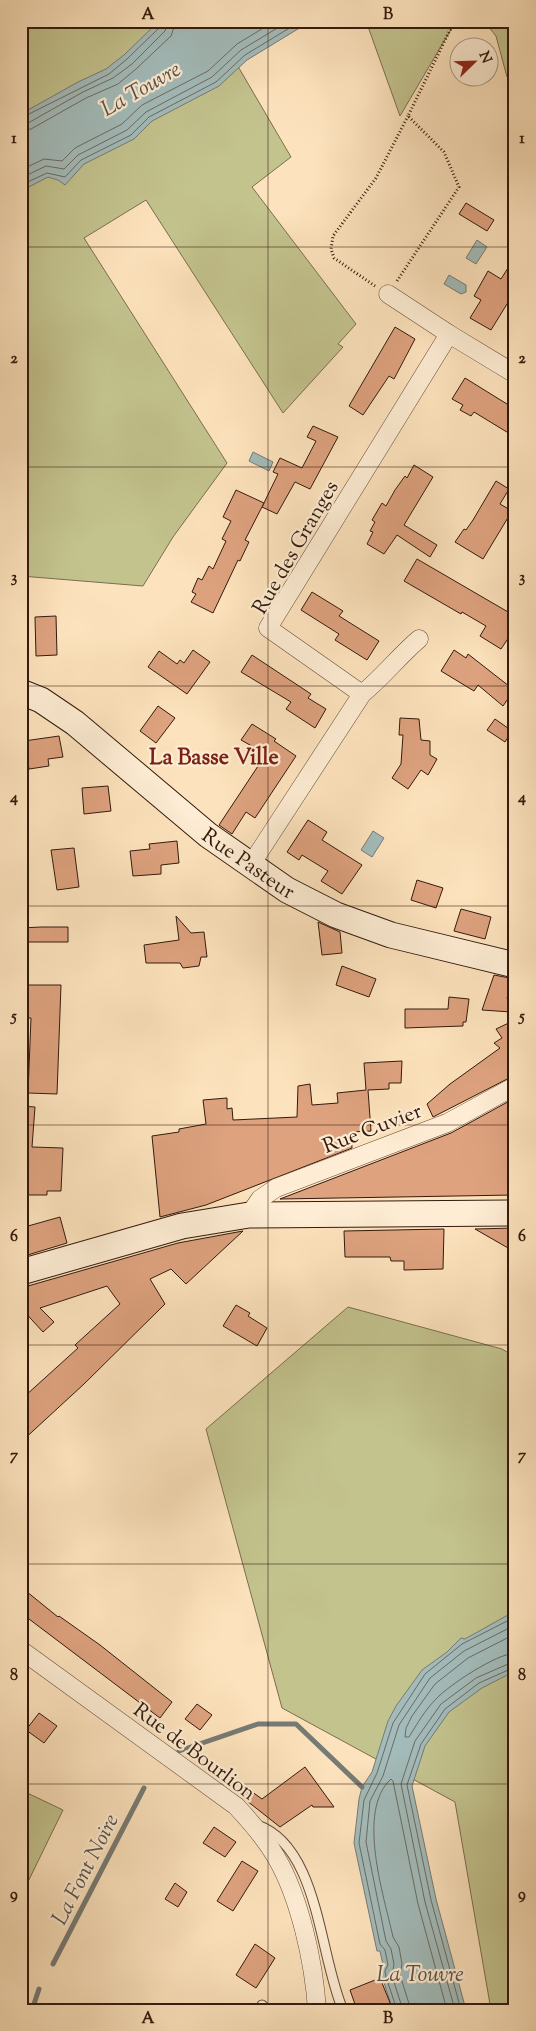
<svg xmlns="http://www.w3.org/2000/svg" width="536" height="2031" viewBox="0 0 536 2031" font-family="'Sorts Mill Goudy',serif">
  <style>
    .green { fill: #c3c38e; stroke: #7b6e4e }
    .water { fill: #a3bcbb; stroke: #767b75 }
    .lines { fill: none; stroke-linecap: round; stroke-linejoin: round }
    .shore { stroke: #6b6b64; stroke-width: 1 }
    .stream { stroke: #767b75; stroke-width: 5 }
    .building { fill: #dea27f; stroke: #331a0d }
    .lane-casing { stroke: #664c39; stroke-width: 11 }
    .street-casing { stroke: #664c39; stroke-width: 19 }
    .secondary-casing { stroke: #331a0d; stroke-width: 27 }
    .path { stroke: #331a0d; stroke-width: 3; stroke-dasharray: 1 2.5; stroke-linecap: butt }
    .lane { stroke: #feedd4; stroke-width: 9 }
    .street { stroke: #feedd4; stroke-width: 18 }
    .secondary { stroke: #feedd4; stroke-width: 25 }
    .grid { fill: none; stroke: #331a0d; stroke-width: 1; stroke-opacity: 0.55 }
    .labels { text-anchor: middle; stroke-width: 4.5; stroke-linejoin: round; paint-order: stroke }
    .street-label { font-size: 21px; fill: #331a0d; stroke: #feedd4 }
    .water-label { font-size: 22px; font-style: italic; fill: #5a534a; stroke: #feedd4 }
    .neighbourhood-label { font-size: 22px; font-weight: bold; fill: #7a1f14; stroke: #feedd4 }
    .neatline { fill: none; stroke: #331a0d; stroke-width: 2 }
    .grid-label { font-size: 16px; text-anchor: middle; font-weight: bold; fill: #331a0d }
  </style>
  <rect width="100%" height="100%" fill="#fde3bd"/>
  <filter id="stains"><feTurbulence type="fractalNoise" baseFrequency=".004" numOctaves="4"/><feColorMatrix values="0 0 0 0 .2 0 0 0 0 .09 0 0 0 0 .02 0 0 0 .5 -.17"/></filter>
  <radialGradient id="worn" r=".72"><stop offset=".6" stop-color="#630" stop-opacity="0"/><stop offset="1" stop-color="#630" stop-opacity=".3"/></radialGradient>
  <g class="green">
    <path d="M21,21H304L236,63L291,157L252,187L356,324L338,344L343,347L283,413L146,200L84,238L227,463L173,537L143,586L21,576Z"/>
    <path d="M366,21H456L400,116Z"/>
    <path d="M484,21H515V71L507,77L496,36Z"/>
    <path d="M348,1307L502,1349L515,1357V2010H491L455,1802L282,1708L206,1429Z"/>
    <path d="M21,1790L63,1810L23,1892L21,1891Z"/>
  </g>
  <g class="water">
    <path d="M159,21H311L247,60L219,86L152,121L134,139L84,164L65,185L58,180L48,177L21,191V114L78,82L106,69L124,55Z"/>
    <path d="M477,240L487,247L476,264L466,258Z"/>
    <path d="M449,275L466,285V292L461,294L444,284Z"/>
    <path d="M253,452L273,462L269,471L249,461Z"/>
    <path d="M373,831L384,838L372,857L361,850Z"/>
    <path d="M515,1611V1671L482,1688L449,1712L425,1746L412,1786L436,1899L466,2010H393L379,1968L383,1965L380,1951H377L354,1843L359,1799L362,1787L372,1772L388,1721L396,1706L422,1670L447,1652L461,1638L465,1639Z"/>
  </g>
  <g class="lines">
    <g class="shore">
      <path d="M21,118L109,74L127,59L160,27L162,21"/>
      <path d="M21,124L28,123L83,92L113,78L132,64L165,31L168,21"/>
      <path d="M21,131L31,129L86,98L118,84L136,69L171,36L176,21"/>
      <path d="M21,170L44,159L62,161L75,148L122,124L142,105L208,71L237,44L275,21"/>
      <path d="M21,178L46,166L64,169L78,155L127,130L146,112L212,77L241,50L289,21"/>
      <path d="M21,185L47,173L65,177L81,160L131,135L149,117L216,82L245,55L301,21"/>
      <path d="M515,1634L468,1658L435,1684L412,1716L406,1728L405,1737H409C417,1724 425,1710 436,1699C449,1685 496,1654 515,1653"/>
      <path d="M397,2010L386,1977L385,1971L388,1965L385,1950L380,1944L359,1843L364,1800L377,1773L393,1723L425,1674L462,1644L515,1617"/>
      <path d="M403,2010L392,1976L394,1964L391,1949L386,1941L366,1842L370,1801L383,1776L399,1725L430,1678L464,1651L515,1625"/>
      <path d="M411,2010L400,1975L402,1964L399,1947L393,1937C384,1896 356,1811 391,1779L393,1781L418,1904L447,2010"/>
      <path d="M455,2010L425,1902L401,1784L415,1741L441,1704L476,1678L515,1661"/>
      <path d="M461,2010L431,1900L407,1785L421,1744L445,1709L479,1683L515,1667"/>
    </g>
    <g class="stream">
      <path d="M179,1751L258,1724H296L362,1787"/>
      <path d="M53,1964L144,1788"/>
      <path d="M32,2010L39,1989"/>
    </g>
  </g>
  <g class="building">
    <path d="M466,203L494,220L487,231L459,214Z"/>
    <path d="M515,257V291L491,330L470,318L481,300L474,296L488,271L501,279Z"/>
    <path d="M395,327L415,339L394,379L389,376L363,415L349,406Z"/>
    <path d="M465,378L515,409V437L474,412L471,416L460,410L463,405L452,399Z"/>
    <path d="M313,426L338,437L310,489L295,482L277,514L262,507L278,474L273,472L280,458L302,468L316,441L307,437Z"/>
    <path d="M414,465L433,477L404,525L437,545L430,557L397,535L384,554L367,544L373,532L370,531L375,522L372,520L382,503L386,506L395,490L405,476L407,478Z"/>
    <path d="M496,481L509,489L500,504L512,511L483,559L455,542L464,529L466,530L473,520Z"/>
    <path d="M236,490L264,503L245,540L249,542L240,561L238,560L213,613L191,602L196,594L192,592L198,578L202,580L209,566L213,569L226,541L222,539L231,521L223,517Z"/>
    <path d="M417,559L515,616V628L501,649L480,636L486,626L462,612L461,614L404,581Z"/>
    <path d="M312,592L343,611L339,616L379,641L367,660L335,640L339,634L301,610Z"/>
    <path d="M56,616L57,655L36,656L35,617Z"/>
    <path d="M193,650L210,662L187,694L148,667L159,651L177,664L180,660L184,663Z"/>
    <path d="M454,650L466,658L468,654L514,690L503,706L478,685L474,691L441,671Z"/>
    <path d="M252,655L311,694L308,698L326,709L315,728L286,709L291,702L241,672Z"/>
    <path d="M158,706L175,718L156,743L140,731Z"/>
    <path d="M400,718L419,719L421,740L430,741V755L437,759L428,775L421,770L408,789L392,778L401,764L403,735H399Z"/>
    <path d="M495,719L512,731L505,742L487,730Z"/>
    <path d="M252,724L276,739L274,741L296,756L255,818L246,812L232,834L219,825L266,754L241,740Z"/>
    <path d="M59,736L63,757L48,759L49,766L29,769L24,741Z"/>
    <path d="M108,786L111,811L84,814L82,788Z"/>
    <path d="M308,820L327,832L322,840L362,865L342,894L321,881L328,871L302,855L299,860L287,852Z"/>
    <path d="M177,841L179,863L161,865V874L133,876L130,851L150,849L149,844Z"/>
    <path d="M74,848L79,887L57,890L51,850Z"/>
    <path d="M417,880L443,888L436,908L411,900Z"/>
    <path d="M461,909L491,917L485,939L454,931Z"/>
    <path d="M176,916L191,933L204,932L207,957H201L199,966L183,968L180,963H146L144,945L179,940Z"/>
    <path d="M318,922L340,932L342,953L322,955Z"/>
    <path d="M41,927H68V942H21V928Z"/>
    <path d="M342,966L376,979L369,997L336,985Z"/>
    <path d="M494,975L515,979V999L507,997L511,1012L482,1010Z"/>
    <path d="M21,985H61L57,1094L28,1093L31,1018H21Z"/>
    <path d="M449,997L469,999L466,1022H463V1026L405,1028V1009H448Z"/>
    <path d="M515,1020V1075L433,1117L427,1104L450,1084L500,1048L494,1043L502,1038L496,1029Z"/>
    <path d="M402,1061L401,1083H389V1089L368,1090L371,1131L351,1132L352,1148L206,1205L160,1217L152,1136L179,1132V1129L206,1124L203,1100L227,1098V1109L232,1108L233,1120L297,1117L298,1086L310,1084L312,1105L338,1103L337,1093L366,1090L364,1063Z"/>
    <path d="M515,1098V1195L280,1199L451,1133Z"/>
    <path d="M21,1106L35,1107L32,1147L63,1148L61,1191H47V1195H21Z"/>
    <path d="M60,1217L67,1243L21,1257V1228Z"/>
    <path d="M515,1228V1252L475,1229Z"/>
    <path d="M444,1229L443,1269L404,1270V1261H391L390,1257H345L344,1231Z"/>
    <path d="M243,1231L186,1284L171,1269L150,1279L165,1304L84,1384L21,1442V1401L25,1396L78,1348L75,1345L120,1304L107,1286L40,1308L54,1322L43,1332L21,1308V1288L178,1243Z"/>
    <path d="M236,1305L250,1313L248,1316L267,1328L257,1346L223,1326Z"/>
    <path d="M21,1587L58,1617L59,1616L100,1645L172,1702L160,1718L29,1619L21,1629Z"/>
    <path d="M197,1704L212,1715L200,1730L185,1719Z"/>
    <path d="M39,1713L57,1726L44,1743L26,1730Z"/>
    <path d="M305,1767L334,1807H313L312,1805L280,1827L242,1797L248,1789L262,1799Z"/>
    <path d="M214,1827L236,1842L225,1857L203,1843Z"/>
    <path d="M242,1861L258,1871L233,1911L217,1901Z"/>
    <path d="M175,1883L187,1892L178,1907L165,1899Z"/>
    <path d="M255,1944L275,1958L256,1988L236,1975Z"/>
    <path d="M380,1978L393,2010H357L350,1990Z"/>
  </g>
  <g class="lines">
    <defs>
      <g id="lane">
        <path d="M257,1825C319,1846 319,1955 343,2010"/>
        <path d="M262,2005L267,2010"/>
      </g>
      <g id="street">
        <path d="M388,294L449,334"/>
        <path d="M362,694L268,628L449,334L515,374"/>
        <path d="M250,866L362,694C383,677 399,656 419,639"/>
        <path d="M249,1215L260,1199L276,1188L447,1123L515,1086"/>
        <path d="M21,1650L236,1806C251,1822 265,1838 276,1857C300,1898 314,1963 317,2010"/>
      </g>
      <g id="secondary">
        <path id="s1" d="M21,692L41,700L75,723L208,835L287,890L336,915L391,935L515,965"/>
        <path d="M21,1272L182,1226L249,1215L515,1213"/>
      </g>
    </defs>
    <use href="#lane" class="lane-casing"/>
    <use href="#street" class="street-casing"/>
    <use href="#secondary" class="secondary-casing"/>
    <g class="path">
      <path d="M397,281L459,187L444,152L408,116L450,30L459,21"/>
      <path d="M375,286L334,258L331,249L333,236L376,178L408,116"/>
    </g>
    <use href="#lane" class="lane"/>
    <use href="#street" class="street"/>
    <use href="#secondary" class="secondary"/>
  </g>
  <path class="grid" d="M268,21V2010M21,247H515M21,467H515M21,686H515M21,906H515M21,1125H515M21,1345H515M21,1564H515M21,1784H515"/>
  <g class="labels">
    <g class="street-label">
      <text transform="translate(295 547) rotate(-60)" y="7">Rue des Granges</text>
      <text dy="7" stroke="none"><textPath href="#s1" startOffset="286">Rue Pasteur</textPath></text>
      <text transform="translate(372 1128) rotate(-21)" y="7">Rue Cuvier</text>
      <text transform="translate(195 1751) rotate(37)" y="7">Rue de Bourlion</text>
    </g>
    <g class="water-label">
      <text transform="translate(140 88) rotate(-30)" y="8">La Touvre</text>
      <text transform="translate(84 1869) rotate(-63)" y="8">La Font Noire</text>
      <text x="420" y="1981">La Touvre</text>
    </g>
    <g class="neighbourhood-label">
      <text x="214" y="764">La Basse Ville</text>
    </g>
  </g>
  <rect width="536" height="2031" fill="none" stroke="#fde3bd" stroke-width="55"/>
  <g transform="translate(474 62) rotate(67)"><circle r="24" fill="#feedd4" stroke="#ad9984"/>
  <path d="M0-4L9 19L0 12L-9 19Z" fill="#8f2418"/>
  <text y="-8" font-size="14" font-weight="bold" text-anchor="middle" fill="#331a0d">N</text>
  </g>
  <rect x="28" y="28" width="480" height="1976" class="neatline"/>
  <g class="grid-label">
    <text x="148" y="19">A</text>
    <text x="388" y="19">B</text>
    <text x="14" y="143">1</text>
    <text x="522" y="143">1</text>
    <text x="14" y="363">2</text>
    <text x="522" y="363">2</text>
    <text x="14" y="582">3</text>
    <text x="522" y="582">3</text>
    <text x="14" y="802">4</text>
    <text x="522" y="802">4</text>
    <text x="14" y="1021">5</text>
    <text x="522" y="1021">5</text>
    <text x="14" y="1241">6</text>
    <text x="522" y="1241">6</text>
    <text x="14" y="1460">7</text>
    <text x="522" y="1460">7</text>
    <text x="14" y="1680">8</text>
    <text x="522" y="1680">8</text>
    <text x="14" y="1899">9</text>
    <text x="522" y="1899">9</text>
    <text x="148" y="2023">A</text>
    <text x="388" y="2023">B</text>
  </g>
  <rect width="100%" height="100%" filter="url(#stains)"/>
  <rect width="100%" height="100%" fill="url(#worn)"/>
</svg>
